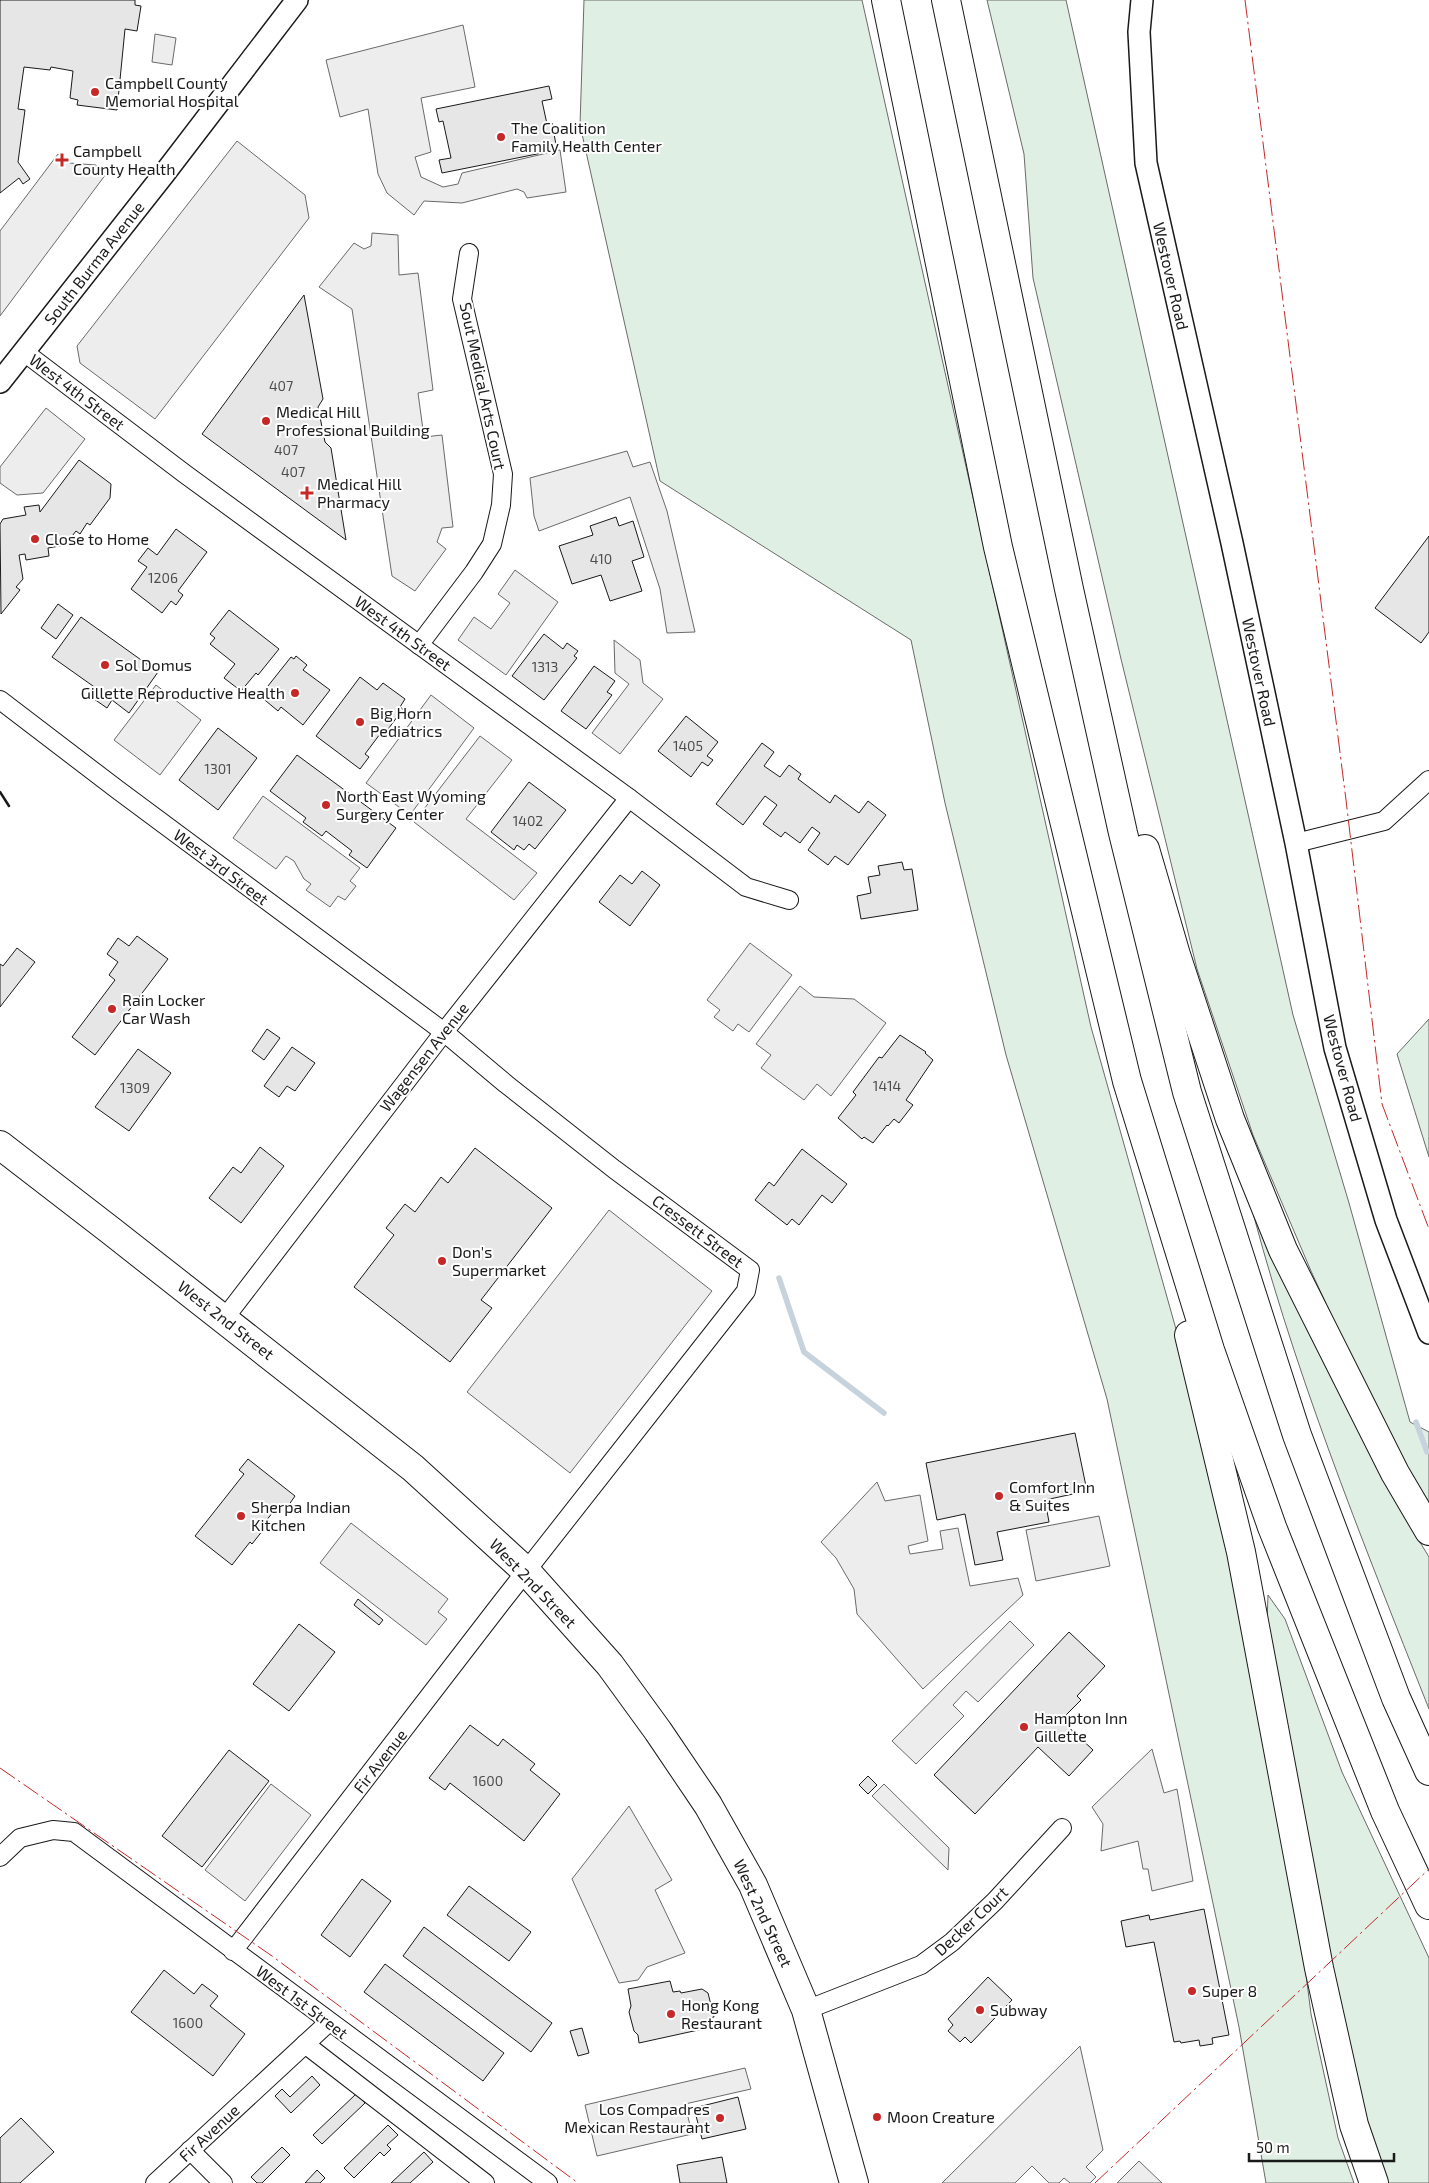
<svg xmlns="http://www.w3.org/2000/svg" width="1429" height="2183" viewBox="0 0 1429 2183" font-family="'Exo 2',sans-serif">
  <style>
    .green { fill: #e0efe3; stroke: #6a6a6a }
    .parking { fill: #ededed; stroke: #6a6a6a }
    .lines { fill: none; stroke-linecap: round; stroke-linejoin: round }
    .stream { stroke: #c6d2dc; stroke-width: 5.5 }
    .building { fill: #e6e6e6; stroke: #1a1a1a }
    .minor-casing { stroke: #1a1a1a; stroke-width: 20 }
    .tertiary-casing { stroke: #1a1a1a; stroke-width: 24 }
    .primary-casing { stroke: #1a1a1a; stroke-width: 30 }
    .motorway-casing { stroke: #1a1a1a; stroke-width: 30 }
    .minor { stroke: #fff; stroke-width: 18 }
    .tertiary { stroke: #fff; stroke-width: 21 }
    .primary { stroke: #fff; stroke-width: 28 }
    .motorway { stroke: #fff; stroke-width: 28 }
    .wall { stroke: #1a1a1a; stroke-width: 2.5 }
    .power { stroke: #c62828; stroke-width: 1; stroke-dasharray: 18 4 2.5 4; stroke-linecap: butt }
    .poi-dot { fill: #c62828; stroke: #fff; stroke-width: 2 }
    .labels { text-anchor: middle; stroke-width: 4; stroke-linejoin: round; paint-order: stroke }
    .number-label { font-size: 14px; fill: #4d4d4d }
    .poi-label { font-size: 16px; fill: #1a1a1a; stroke: #fff; text-anchor: start }
    .street-label { font-size: 16px; fill: #1a1a1a; stroke: #fff }
  </style>
  <rect width="100%" height="100%" fill="#fff"/>
  <g class="green">
    <path d="M584,0H862L1091,1027L1183,1354L1229,1546L1295,1887L1311,2014L1338,2138L1354,2183H1266L1239,2027L1107,1399L1006,1055L945,803L911,640L660,481L580,125Z"/>
    <path d="M987,0H1066L1293,1015L1349,1203L1410,1422L1429,1432V1507L1384,1429L1311,1271L1253,1135L1197,969L1121,659L1033,278L1024,154Z"/>
    <path d="M1429,1019V1157L1397,1054Z"/>
    <path d="M1245,1182L1418,1539L1429,1557V1709C1361,1537 1290,1363 1245,1182Z"/>
    <path d="M1268,1595L1285,1619L1342,1772L1429,1958V2183H1385L1361,2103L1326,1951L1267,1623Z"/>
  </g>
  <g class="parking">
    <path d="M463,25L475,87L421,98L431,152L415,157L421,177L443,187L458,184L462,173L560,150L566,192L527,198L524,192L517,189L462,203L424,201L414,215L387,193L378,174L368,109L340,117L326,60Z"/>
    <path d="M155,34L176,38L172,65L152,62Z"/>
    <path d="M237,141L305,195L309,218L155,419L80,363L77,346Z"/>
    <path d="M58,154L69,163L96,165L106,174L0,316V231Z"/>
    <path d="M372,233L398,235L399,275L418,273L433,390L418,393L424,437L442,435L453,527L442,528L437,542L446,549L415,591L392,576L352,309L319,287L354,243L364,249L371,246Z"/>
    <path d="M46,408L85,439L43,493L17,495L0,483V467Z"/>
    <path d="M627,451L633,467L650,462L667,511L695,632L667,633L660,589L630,497L539,531L534,516L530,478Z"/>
    <path d="M515,570L558,602L506,675L458,640L474,617L491,629L510,603L498,594Z"/>
    <path d="M614,640L640,660L643,683L663,699L620,754L592,733L629,684L615,673Z"/>
    <path d="M156,685L201,720L160,775L114,740Z"/>
    <path d="M431,695L474,728L410,815L366,783Z"/>
    <path d="M480,736L512,760L466,819L537,873L514,900L414,822Z"/>
    <path d="M263,796L360,868L350,881L356,886L345,900L338,896L330,907L306,890L311,884L304,879L294,861L286,856L276,869L233,838Z"/>
    <path d="M750,943L792,975L749,1032L738,1024L733,1031L714,1017L720,1010L707,1000Z"/>
    <path d="M800,986L814,997L854,999L886,1023L831,1096L817,1084L804,1100L761,1068L771,1055L756,1044Z"/>
    <path d="M609,1210L712,1291L570,1473L467,1392Z"/>
    <path d="M877,1482L885,1501L920,1495L928,1541L908,1546L910,1554L943,1549L940,1531L958,1528L970,1586L1018,1578L1023,1595L923,1689L857,1614L854,1589L836,1558L821,1542Z"/>
    <path d="M1099,1516L1110,1566L1036,1581L1026,1530Z"/>
    <path d="M351,1523L448,1599L438,1612L447,1619L426,1645L320,1563Z"/>
    <path d="M1010,1621L1034,1645L978,1702L966,1691L953,1705L964,1716L916,1764L892,1741Z"/>
    <path d="M1152,1749L1164,1793L1177,1789L1193,1881L1152,1891L1148,1869H1143L1138,1841L1101,1851L1103,1824L1092,1807Z"/>
    <path d="M271,1784L311,1815L245,1901L205,1870Z"/>
    <path d="M884,1784L949,1848L948,1870L872,1796Z"/>
    <path d="M629,1806L672,1880L655,1890L685,1953L647,1967L638,1980L619,1983L572,1879Z"/>
    <path d="M1080,2046L1103,2150L1086,2167L1096,2177L1090,2183H1070L1064,2178L1059,2183H1049L1032,2166L1015,2183H942Z"/>
    <path d="M745,2068L751,2089L685,2104L692,2134L597,2156L585,2105Z"/>
    <path d="M1139,2161L1162,2183H1117Z"/>
  </g>
  <g class="lines">
    <g class="stream">
      <path d="M779,1278L804,1352L884,1413"/>
      <path d="M1416,1422L1427,1452"/>
    </g>
  </g>
  <g class="building">
    <path d="M0,0H135V5L141,6L137,31L125,29L117,110L77,105L78,100L70,98L73,71L51,67L50,70L24,67L18,109L25,110L18,162L30,179L23,184L19,178L0,193Z"/>
    <path d="M549,86L552,99L542,101L547,124L552,123L557,150L442,173L439,160L451,158L443,121L439,122L436,109Z"/>
    <path d="M304,295L323,399L318,407L325,442L331,448L346,540L202,434Z"/>
    <path d="M79,460L111,484L110,498L90,525L87,523L80,534L76,531L65,545L48,548L49,556L26,560L25,554L19,555L23,579L16,587L20,590L1,614L0,524L3,519L26,515L24,507L39,505L40,512Z"/>
    <path d="M616,517L619,526L633,521L644,557L632,561L642,591L610,601L601,575L572,584L559,546L593,535L590,526Z"/>
    <path d="M176,529L207,552L178,591L183,595L176,605L171,601L162,613L131,589L147,567L138,561L148,548L157,555Z"/>
    <path d="M1429,536V632L1421,643L1375,608Z"/>
    <path d="M58,604L73,615L56,639L41,628Z"/>
    <path d="M229,610L279,649L258,675L256,673L241,691L224,678L235,664L210,644L215,638L210,634Z"/>
    <path d="M81,617L158,672L129,713L112,700L107,708L94,699L100,691L52,657Z"/>
    <path d="M544,634L563,649L567,643L578,651L574,656L577,658L544,700L512,676Z"/>
    <path d="M296,656L307,665L303,670L330,690L303,725L281,707L278,711L260,696L291,657L294,659Z"/>
    <path d="M594,666L615,681L607,692L612,695L586,729L561,711Z"/>
    <path d="M360,677L377,690L383,683L405,699L400,707L403,709L383,736L380,734L365,754L369,757L360,769L316,736Z"/>
    <path d="M686,716L718,742L707,756L713,760L708,766L702,762L691,777L658,751Z"/>
    <path d="M218,728L257,758L218,810L179,780Z"/>
    <path d="M762,743L774,752L764,766L780,777L789,765L801,774L798,779L830,803L835,795L859,813L868,801L886,815L848,865L835,856L828,865L808,850L820,833L812,827L800,843L785,832L781,837L763,824L777,805L765,796L743,825L716,804Z"/>
    <path d="M297,755L396,828L367,868L349,855L352,851L326,831L322,836L303,822L306,818L270,791Z"/>
    <path d="M529,782L566,810L535,849L529,844L524,850L517,845L514,850L491,832Z"/>
    <path d="M902,862L904,870L912,869L918,910L861,919L857,896L871,893L868,877L880,875L878,866Z"/>
    <path d="M642,871L660,885L630,926L599,902L620,875L632,884Z"/>
    <path d="M137,936L168,959L95,1055L72,1037L115,980L109,975L118,962L107,954L118,938L129,946Z"/>
    <path d="M17,948L35,962L0,1007V964L3,966Z"/>
    <path d="M267,1029L280,1038L264,1060L252,1051Z"/>
    <path d="M900,1035L926,1052L925,1053L933,1060L906,1100L913,1105L899,1123L894,1119L888,1126L887,1125L873,1143L864,1137L862,1139L838,1118L856,1095L853,1092L879,1057L882,1058Z"/>
    <path d="M292,1047L315,1063L295,1091L287,1086L279,1097L264,1086Z"/>
    <path d="M138,1049L171,1073L129,1131L95,1107Z"/>
    <path d="M260,1147L284,1166L241,1223L209,1198L233,1167L241,1173Z"/>
    <path d="M475,1148L552,1208L481,1300L492,1308L450,1362L354,1287L394,1235L386,1228L405,1204L415,1212L441,1177L448,1183Z"/>
    <path d="M802,1149L847,1184L832,1203L822,1195L799,1225L792,1219L787,1225L755,1200L769,1182L774,1186Z"/>
    <path d="M1075,1433L1087,1491L1045,1500L1049,1522L997,1532L1003,1560L975,1565L965,1514L937,1520L926,1463Z"/>
    <path d="M248,1459L295,1496L286,1509L280,1504L264,1523L267,1525L252,1544L250,1542L232,1565L195,1536L244,1474L239,1470Z"/>
    <path d="M358,1599L383,1620L379,1625L354,1605Z"/>
    <path d="M299,1624L335,1652L289,1711L253,1684Z"/>
    <path d="M1069,1632L1105,1666L1077,1696L1081,1700L1061,1720L1093,1750L1069,1776L1038,1747L975,1814L934,1775Z"/>
    <path d="M470,1725L498,1746L503,1739L535,1764L530,1770L560,1794L524,1841L450,1783L445,1790L429,1778Z"/>
    <path d="M229,1750L269,1781L202,1867L162,1836Z"/>
    <path d="M868,1776L877,1785L868,1794L859,1785Z"/>
    <path d="M362,1879L391,1901L350,1957L321,1935Z"/>
    <path d="M469,1886L531,1932L509,1961L447,1915Z"/>
    <path d="M1204,1909L1229,2035L1212,2038L1213,2044L1200,2046L1199,2040L1181,2043L1180,2041L1174,2042L1154,1942L1126,1947L1121,1921L1149,1915L1150,1920Z"/>
    <path d="M424,1927L552,2023L531,2052L403,1956Z"/>
    <path d="M385,1964L504,2053L483,2081L364,1992Z"/>
    <path d="M164,1970L194,1994L202,1984L218,1996L210,2006L245,2034L213,2076L131,2012Z"/>
    <path d="M988,1977L1012,2000L971,2043L965,2037L960,2042L948,2031L953,2025L948,2019Z"/>
    <path d="M670,1981L673,1992L680,1991L681,1993L702,1989L708,1993L714,2017L710,2018L712,2027L639,2043L638,2035L634,2031L629,2012L631,2006L628,1989Z"/>
    <path d="M582,2028L589,2053L578,2056L570,2031Z"/>
    <path d="M312,2076L320,2085L291,2113L275,2096L282,2089L290,2097Z"/>
    <path d="M356,2094L365,2103L322,2144L313,2135Z"/>
    <path d="M738,2097L746,2129L702,2139L694,2108Z"/>
    <path d="M21,2118L54,2152L20,2183H0V2138Z"/>
    <path d="M388,2125L398,2135L387,2145L391,2149L384,2156L380,2152L354,2178L344,2168Z"/>
    <path d="M282,2147L290,2155L262,2183H257L251,2177Z"/>
    <path d="M424,2152L433,2162L410,2183H391Z"/>
    <path d="M722,2157L727,2183H680L677,2165Z"/>
    <path d="M317,2170L325,2178L320,2183H305Z"/>
  </g>
  <g class="lines">
    <defs>
      <g id="minor">
        <path d="M24,352L185,474L629,798L746,887L789,900"/>
        <path d="M419,645L474,572L492,544L501,505L503,474L462,299L469,253"/>
        <path d="M0,700L118,790L444,1032L506,1084L614,1169L750,1270L746,1291L501,1603L233,1951"/>
        <path d="M1296,843L1384,821L1429,780"/>
        <path d="M224,1319L444,1032L629,798"/>
        <path d="M0,1857L20,1838L53,1830L74,1832L548,2183"/>
        <path d="M806,2010L921,1965L952,1942L995,1901L1062,1828"/>
        <path d="M305,2044L485,2183"/>
        <path d="M190,2150L223,2183"/>
        <path d="M155,2183L329,2022"/>
      </g>
      <g id="tertiary">
        <path d="M1142,0L1139,32L1146,163L1232,543L1296,843L1335,1048L1386,1220L1429,1333"/>
        <path d="M0,382L164,174L297,0"/>
      </g>
      <path id="primary" d="M0,1145L110,1230L413,1468L526,1571L610,1665L658,1731L708,1805L753,1885L806,2010L854,2183"/>
      <g id="motorway">
        <path d="M886,0L998,547L1127,1081L1210,1350L1272,1527L1385,1811L1429,1905"/>
        <path d="M946,0L1069,589L1123,833L1187,1092L1297,1435L1396,1698L1429,1771"/>
        <path d="M1145,849L1176,955L1230,1119L1283,1250L1395,1473L1429,1531"/>
        <path d="M1189,1335L1241,1552L1319,1968L1354,2125L1374,2183"/>
      </g>
    </defs>
    <use href="#minor" class="minor-casing"/>
    <use href="#tertiary" class="tertiary-casing"/>
    <use href="#primary" class="primary-casing"/>
    <use href="#motorway" class="motorway-casing"/>
    <use href="#minor" class="minor"/>
    <use href="#tertiary" class="tertiary"/>
    <use href="#primary" class="primary"/>
    <use href="#motorway" class="motorway"/>
    <path class="wall" d="M0,792L9,806"/>
    <g class="power">
      <path d="M1245,0L1346,800L1382,1104L1429,1229"/>
      <path d="M0,1768L272,1956L578,2183"/>
      <path d="M1095,2183L1429,1869"/>
    </g>
  </g>
  <g class="poi-dot">
    <circle cx="95" cy="92" r="5"/>
    <circle cx="501" cy="137" r="5"/>
    <path d="M59.5 152.5h5v5h5v5h-5v5h-5v-5h-5v-5h5z"/>
    <circle cx="266" cy="421" r="5"/>
    <path d="M304.5 485.5h5v5h5v5h-5v5h-5v-5h-5v-5h5z"/>
    <circle cx="35" cy="539" r="5"/>
    <circle cx="105" cy="665" r="5"/>
    <circle cx="295" cy="693" r="5"/>
    <circle cx="360" cy="722" r="5"/>
    <circle cx="326" cy="805" r="5"/>
    <circle cx="112" cy="1009" r="5"/>
    <circle cx="442" cy="1261" r="5"/>
    <circle cx="999" cy="1496" r="5"/>
    <circle cx="241" cy="1516" r="5"/>
    <circle cx="1024" cy="1727" r="5"/>
    <circle cx="1192" cy="1991" r="5"/>
    <circle cx="980" cy="2010" r="5"/>
    <circle cx="671" cy="2014" r="5"/>
    <circle cx="877" cy="2117" r="5"/>
    <circle cx="720" cy="2118" r="5"/>
  </g>
  <g class="labels">
    <g class="number-label">
      <text x="281" y="391">407</text>
      <text x="286" y="455">407</text>
      <text x="293" y="477">407</text>
      <text x="601" y="564">410</text>
      <text x="163" y="583">1206</text>
      <text x="545" y="672">1313</text>
      <text x="688" y="751">1405</text>
      <text x="218" y="774">1301</text>
      <text x="528" y="826">1402</text>
      <text x="887" y="1091">1414</text>
      <text x="135" y="1093">1309</text>
      <text x="488" y="1786">1600</text>
      <text x="188" y="2028">1600</text>
    </g>
    <g class="poi-label">
      <text x="105" y="89">Campbell County<tspan x="105" dy="18">Memorial Hospital</tspan></text>
      <text x="511" y="134">The Coalition<tspan x="511" dy="18">Family Health Center</tspan></text>
      <text x="73" y="157">Campbell<tspan x="73" dy="18">County Health</tspan></text>
      <text x="276" y="418">Medical Hill<tspan x="276" dy="18">Professional Building</tspan></text>
      <text x="317" y="490">Medical Hill<tspan x="317" dy="18">Pharmacy</tspan></text>
      <text x="45" y="545">Close to Home</text>
      <text x="115" y="671">Sol Domus</text>
      <text x="285" y="699" text-anchor="end">Gillette Reproductive Health</text>
      <text x="370" y="719">Big Horn<tspan x="370" dy="18">Pediatrics</tspan></text>
      <text x="336" y="802">North East Wyoming<tspan x="336" dy="18">Surgery Center</tspan></text>
      <text x="122" y="1006">Rain Locker<tspan x="122" dy="18">Car Wash</tspan></text>
      <text x="452" y="1258">Don's<tspan x="452" dy="18">Supermarket</tspan></text>
      <text x="1009" y="1493">Comfort Inn<tspan x="1009" dy="18">&amp; Suites</tspan></text>
      <text x="251" y="1513">Sherpa Indian<tspan x="251" dy="18">Kitchen</tspan></text>
      <text x="1034" y="1724">Hampton Inn<tspan x="1034" dy="18">Gillette</tspan></text>
      <text x="1202" y="1997">Super 8</text>
      <text x="681" y="2011">Hong Kong<tspan x="681" dy="18">Restaurant</tspan></text>
      <text x="990" y="2016">Subway</text>
      <text x="710" y="2115" text-anchor="end">Los Compadres<tspan x="710" dy="18">Mexican Restaurant</tspan></text>
      <text x="887" y="2123">Moon Creature</text>
    </g>
    <g class="street-label">
      <text transform="translate(94 263) rotate(-52)" y="6">South Burma Avenue</text>
      <text transform="translate(1171 276) rotate(77)" y="6">Westover Road</text>
      <text transform="translate(483 386) rotate(78)" y="6">Sout Medical Arts Court</text>
      <text transform="translate(77 392) rotate(37)" y="6">West 4th Street</text>
      <text transform="translate(403 633) rotate(36)" y="6">West 4th Street</text>
      <text transform="translate(1259 672) rotate(78)" y="6">Westover Road</text>
      <text transform="translate(221 867) rotate(37)" y="6">West 3rd Street</text>
      <text transform="translate(424 1057) rotate(-52)" y="6">Wagensen Avenue</text>
      <text transform="translate(1343 1068) rotate(75)" y="6">Westover Road</text>
      <text transform="translate(698 1231) rotate(37)" y="6">Cressett Street</text>
      <text transform="translate(226 1320) rotate(38)" y="6">West 2nd Street</text>
      <text transform="translate(533 1583) rotate(46)" y="6">West 2nd Street</text>
      <text transform="translate(380 1761) rotate(-52)" y="6">Fir Avenue</text>
      <text transform="translate(763 1913) rotate(65)" y="6">West 2nd Street</text>
      <text transform="translate(971 1921) rotate(-43)" y="6">Decker Court</text>
      <text transform="translate(302 2002) rotate(37)" y="6">West 1st Street</text>
      <text transform="translate(209 2133) rotate(-43)" y="6">Fir Avenue</text>
    </g>
  </g>
  <path d="M1249 2153v8h145v-8" fill="none" stroke="#1a1a1a" stroke-width="2.5"/>
  <text x="1256" y="2153" font-size="15" fill="#1a1a1a" stroke="#ffffff" stroke-width="4" paint-order="stroke">50 m</text>
</svg>
